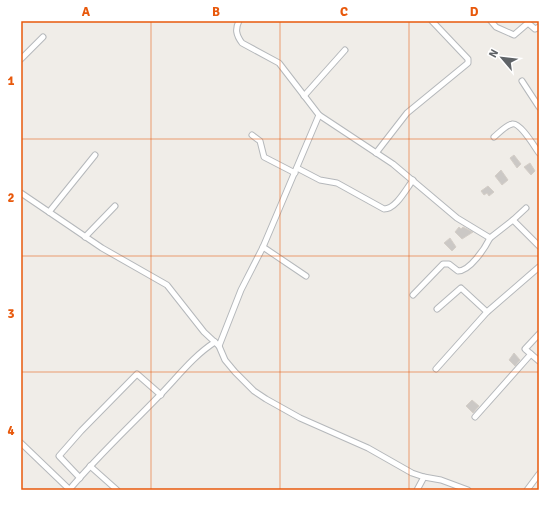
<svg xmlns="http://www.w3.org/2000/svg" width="560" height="511" viewBox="0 0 560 511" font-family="Signika,sans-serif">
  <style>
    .building { fill: #cbc8c5; stroke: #d4cec7 }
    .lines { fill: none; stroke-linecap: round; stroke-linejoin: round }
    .minor-casing { stroke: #b5b8bb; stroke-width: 7 }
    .minor { stroke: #fff; stroke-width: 5 }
    .grid { fill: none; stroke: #e8590c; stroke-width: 1; stroke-opacity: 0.55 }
    .neatline { fill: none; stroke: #e8590c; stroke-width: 1.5 }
    .grid-label { font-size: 13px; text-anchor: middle; font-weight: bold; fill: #e8590c }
  </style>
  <rect width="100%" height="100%" fill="#f0ede8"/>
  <g class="building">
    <path d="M514,155L521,164L517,168L510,158Z"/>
    <path d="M530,163L535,171L531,175L524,167Z"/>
    <path d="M501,170L508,180L502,185L495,176Z"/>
    <path d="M488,186L494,192L489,196L487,193L484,195L481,191Z"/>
    <path d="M459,227L461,229L463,227L473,232L462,239L455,232Z"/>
    <path d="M450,238L456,247L452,251L444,243Z"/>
    <path d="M514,353L520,360L515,366L509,360Z"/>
    <path d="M472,400L479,406L473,413L466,406Z"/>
  </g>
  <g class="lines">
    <defs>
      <g id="minor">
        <path d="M239,21C235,29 236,35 242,43L279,63L319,115L393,164L457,218L490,238L513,220L539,246"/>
        <path d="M491,21L496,27L514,35L528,23L535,29L539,27"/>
        <path d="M21,59L43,37"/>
        <path d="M522,81L539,107"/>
        <path d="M304,96L345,50"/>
        <path d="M252,135L260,141L264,157L295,173"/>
        <path d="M494,137C499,133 506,125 512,124C520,122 534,146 539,153"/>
        <path d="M376,153L407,113L468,63V59L432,21"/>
        <path d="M297,168L320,180L337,183L384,209C396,209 406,189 413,180"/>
        <path d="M21,193L102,248L167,285L204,332L219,346L225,360L235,372L254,391L266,399L300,418L368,448L412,473L424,477L441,480L468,490"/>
        <path d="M49,212L95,155"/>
        <path d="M513,220L526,208"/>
        <path d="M85,237L115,206"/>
        <path d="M263,247L306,276"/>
        <path d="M413,295L443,264H449L458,271C470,271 485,248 490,238"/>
        <path d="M437,309L461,288L487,312"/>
        <path d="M539,334L525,349L539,361"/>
        <path d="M219,346L241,290L263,247L319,115"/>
        <path d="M436,369L487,312L539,267"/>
        <path d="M475,417L531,354"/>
        <path d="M21,443L70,490"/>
        <path d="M90,466L117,490"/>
        <path d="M80,478L59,456L81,431L137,374L161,395"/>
        <path d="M69,490C97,457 128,428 158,397C176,379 193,356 215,342"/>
        <path d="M417,490L424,477"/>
        <path d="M527,490L539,474"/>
      </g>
    </defs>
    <use href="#minor" class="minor-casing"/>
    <use href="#minor" class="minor"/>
  </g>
  <path class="grid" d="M151,21V490M280,21V490M409,21V490M21,139H539M21,256H539M21,372H539"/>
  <rect width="560" height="511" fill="none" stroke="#ffffff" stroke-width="44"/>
  <g transform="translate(502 58) rotate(298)" stroke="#ffffff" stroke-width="3" paint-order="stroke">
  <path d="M0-3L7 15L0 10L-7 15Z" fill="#5f6367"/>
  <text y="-6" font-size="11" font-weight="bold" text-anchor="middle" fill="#5f6367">N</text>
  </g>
  <rect x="22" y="22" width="516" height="467" class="neatline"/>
  <g class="grid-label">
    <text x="86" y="16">A</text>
    <text x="216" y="16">B</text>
    <text x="344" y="16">C</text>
    <text x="474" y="16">D</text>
    <text x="11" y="85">1</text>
    <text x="11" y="202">2</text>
    <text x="11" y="318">3</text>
    <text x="11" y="435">4</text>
  </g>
</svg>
